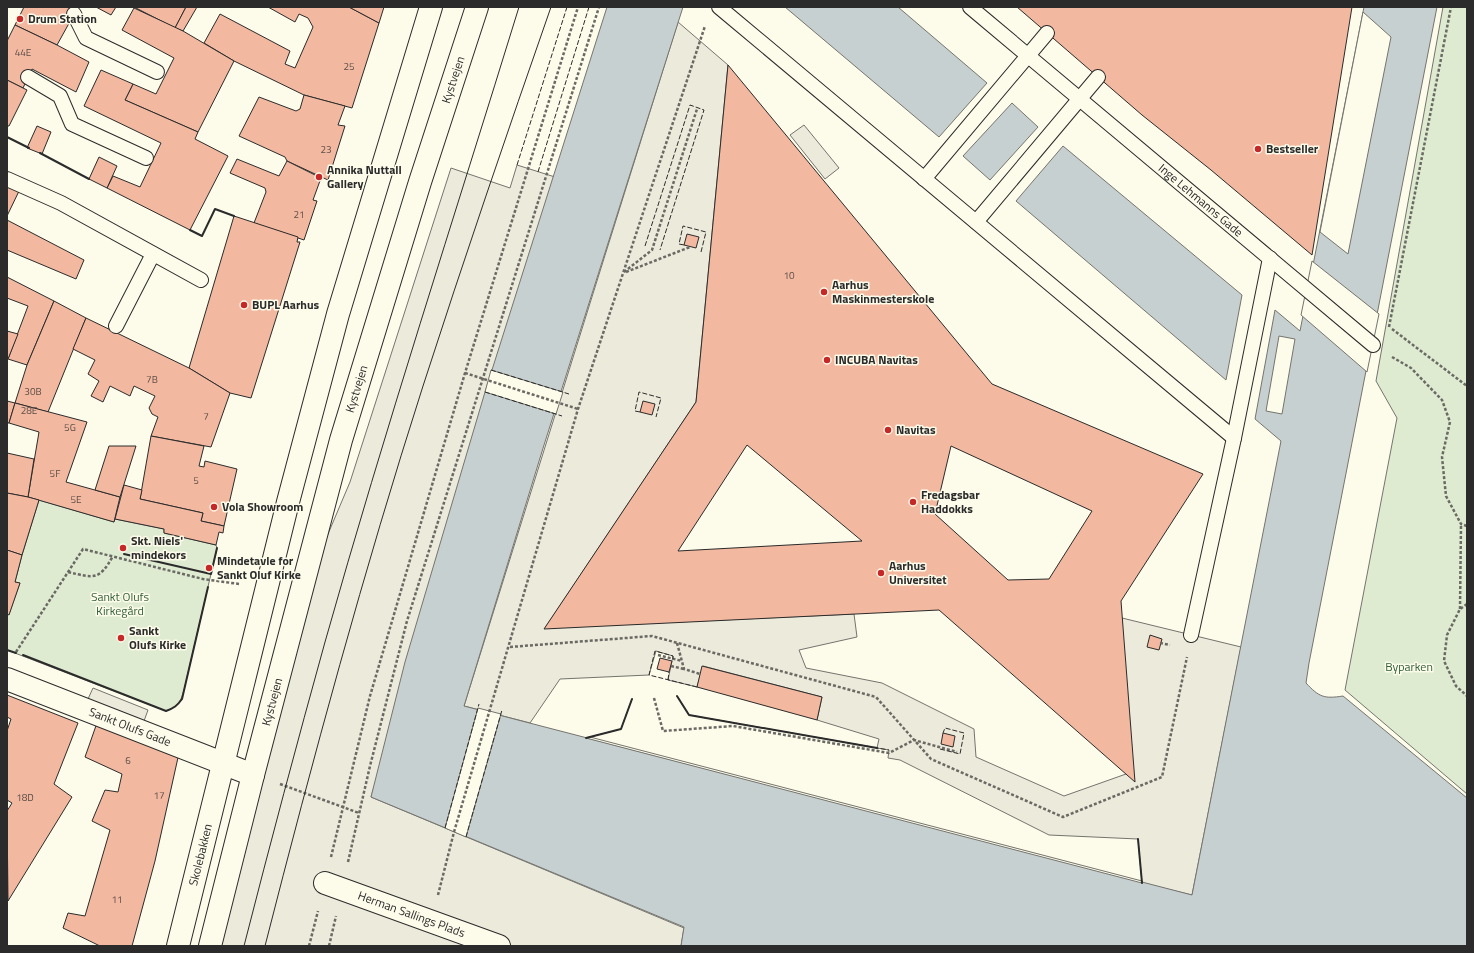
<svg xmlns="http://www.w3.org/2000/svg" width="1474" height="953" viewBox="0 0 1474 953" font-family="'Titillium Web',sans-serif">
  <style>
    .green { fill: #deebd1; stroke: #74746e }
    .parking { fill: #eceadb; stroke: #74746e }
    .water { fill: #c7d0d0; stroke: #74746e }
    .pier { fill: #fdfbea; stroke: #74746e }
    .building { fill: #f2b8a0; stroke: #2b2b2b; fill-rule: evenodd }
    .lines { fill: none; stroke-linecap: round; stroke-linejoin: round }
    .lane-casing { stroke: #2b2b2b; stroke-width: 16 }
    .street-casing { stroke: #2b2b2b; stroke-width: 24 }
    .secondary-casing { stroke: #2b2b2b; stroke-width: 24 }
    .path { stroke: #6a6964; stroke-width: 2.5; stroke-dasharray: 3 2; stroke-linecap: butt }
    .lane { stroke: #fdfbea; stroke-width: 14 }
    .street { stroke: #fdfbea; stroke-width: 22 }
    .secondary { stroke: #fdfbea; stroke-width: 22 }
    .tram { stroke: #2b2b2b; stroke-width: 1 }
    .fence { stroke: #2b2b2b; stroke-width: 1; stroke-dasharray: 5 2; stroke-linecap: butt }
    .wall { stroke: #2b2b2b; stroke-width: 2 }
    .poi-dot { fill: #c62828; stroke: #fdfbea; stroke-width: 1.5 }
    .labels { text-anchor: middle; stroke-width: 3; stroke-linejoin: round; paint-order: stroke }
    .number-label { font-size: 10px; fill: #5d4e48 }
    .poi-label { font-size: 12px; font-weight: bold; fill: #2b2b2b; stroke: #fdfbea; text-anchor: start }
    .street-label { font-size: 12px; fill: #2b2b2b; stroke: #fdfbea }
    .park-label { font-size: 12px; fill: #34623c; stroke: #fdfbea }
  </style>
  <rect width="100%" height="100%" fill="#fdfbea"/>
  <g class="green">
    <path d="M1443,7H1467V794L1345,690L1397,418L1376,381Z"/>
    <path d="M39,500L114,522L115,519L164,529V533L216,545L217,548L184,690C181,702 177,707 166,711L7,650V614H9L20,583L15,582L22,555Z"/>
  </g>
  <g class="parking">
    <path d="M678,22L728,65L696,402L545,628L854,614L857,637L799,650L806,668L882,683L974,729L976,757L1064,796L1126,774L1122,618L1241,647L1192,895L1142,883L1138,839L1049,835L900,760L888,758L889,750L877,748L879,739L817,720L822,697L703,666L697,687L668,680L673,656L656,651L649,675L560,679L530,723L464,706Z"/>
    <path d="M804,125L839,168L825,179L790,135Z"/>
    <path d="M517,165L555,177L371,797L684,928L681,946H220L320,553L350,482L451,168L510,188Z"/>
    <path d="M93,688L148,710L144,721L88,699Z"/>
  </g>
  <g class="water">
    <path d="M607,7H683L544,445L464,706L1192,895L1281,441L1255,419L1275,310L1300,331L1364,7H1437L1309,663L1306,683C1319,697 1324,699 1343,696L1467,798V946H681L684,927L371,797L405,662L485,392Z"/>
    <path d="M785,7H898L987,83L939,137Z"/>
    <path d="M1012,103L1038,127L990,180L963,156Z"/>
    <path d="M1063,146L1242,295L1226,380L1016,201Z"/>
  </g>
  <g class="pier">
    <path d="M1363,12L1391,37L1348,254L1320,232Z"/>
    <path d="M1312,261L1379,314L1367,372L1301,315Z"/>
    <path d="M1279,336L1295,339L1282,414L1266,411Z"/>
    <path d="M491,370L563,392L556,414L485,392Z"/>
    <path d="M478,708L501,714L466,837L445,828Z"/>
    <path d="M590,737L1142,881V883L586,738Z"/>
  </g>
  <g class="building">
    <path d="M24,7H78L57,45L15,25Z"/>
    <path d="M96,7H116L111,15Z"/>
    <path d="M134,7H186L175,28Z"/>
    <path d="M186,7H197L183,31L175,28Z"/>
    <path d="M268,7H349L379,23L352,108L304,95L234,61L204,43L220,14L290,51L285,64L295,68L313,27L308,18L299,14L295,22Z"/>
    <path d="M349,7H384L379,23Z"/>
    <path d="M1017,7H1352L1312,255L1211,170L1142,115Z"/>
    <path d="M134,8L183,31L234,61L198,132L125,100L133,84L156,94L174,58L122,30Z"/>
    <path d="M15,25L57,45L89,62L76,92L32,69L23,88L7,80V41Z"/>
    <path d="M728,65L992,384L1203,474L1121,601L1135,782L939,610L544,629L696,402ZM747,445L862,541L678,551ZM951,446L1092,511L1049,579L1008,580L935,514Z"/>
    <path d="M101,70L133,84L125,100L198,132L195,139L228,156L190,230L107,188L113,176L140,187L161,143L84,106Z"/>
    <path d="M7,80L27,90L9,126H7Z"/>
    <path d="M304,95L345,106L338,125L345,126L328,180L287,161L285,157L239,136L259,97L296,111L300,109Z"/>
    <path d="M37,126L51,132L42,154L27,148Z"/>
    <path d="M99,157L117,166L107,188L89,179Z"/>
    <path d="M237,159L279,176L287,161L321,178L313,200L317,201L304,240L254,223L266,192L265,188L230,173Z"/>
    <path d="M7,184L20,189L7,216Z"/>
    <path d="M234,216L298,237L297,242H300L251,398L230,393L189,368Z"/>
    <path d="M7,220L84,260L76,279L7,250Z"/>
    <path d="M687,234L699,237L696,248L684,245Z"/>
    <path d="M7,277L54,301L27,365L8,359L28,306L7,298Z"/>
    <path d="M54,301L86,318L48,412L15,403L27,365Z"/>
    <path d="M86,318L189,368L230,393L211,447L151,436L158,417L152,414L149,408L155,396L134,386L130,396L110,386L103,402L91,396L99,381L88,374L95,360L73,349Z"/>
    <path d="M7,331L18,334L8,359H7Z"/>
    <path d="M7,401L15,403L9,423H7Z"/>
    <path d="M643,401L655,404L652,415L640,412Z"/>
    <path d="M15,403L87,422L66,482L120,497L114,522L28,497L39,432L9,423Z"/>
    <path d="M151,436L204,446L199,466L204,467L205,461L237,469L224,526L201,521L203,513L140,499Z"/>
    <path d="M109,446H136L120,497L95,490Z"/>
    <path d="M7,453L34,459L28,497L7,493Z"/>
    <path d="M124,485L142,490L140,499L203,513L201,521L224,526L223,533L219,532L216,545L164,533V529L115,519Z"/>
    <path d="M7,493L28,497L39,500L22,555L7,550Z"/>
    <path d="M7,550L22,555L15,582L20,583L9,615L7,614Z"/>
    <path d="M1150,635L1162,639L1159,650L1147,647Z"/>
    <path d="M660,658L672,661L669,672L657,669Z"/>
    <path d="M702,666L822,697L817,720L697,687Z"/>
    <path d="M7,695L78,723L54,784L72,797L8,901L7,811L12,803L7,800V731L11,719L7,717Z"/>
    <path d="M98,720L179,753L155,861L132,946H100L63,928L68,913L85,916L110,830L92,821L105,790L118,792L122,774L85,757Z"/>
    <path d="M943,733L955,736L953,747L941,744Z"/>
  </g>
  <g class="lines">
    <defs>
      <g id="lane">
        <path d="M719,7L1234,438"/>
        <path id="s1" d="M970,7L1373,345"/>
        <path d="M74,14L86,38L157,72"/>
        <path d="M28,77L60,96L72,124L146,158"/>
        <path d="M7,179L61,203L201,280"/>
        <path d="M924,179L1047,33"/>
        <path d="M976,222L1098,77"/>
        <path d="M116,326L153,254"/>
        <path d="M1191,635L1234,438L1270,258"/>
      </g>
      <g id="street">
        <path id="s2" d="M7,679L253,775"/>
        <path id="s3" d="M325,883L499,946"/>
      </g>
      <g id="secondary">
        <path id="s4" d="M178,946L288,502L338,314L431,7"/>
        <path id="s5" d="M210,946L253,775L341,440L420,182L477,7"/>
      </g>
    </defs>
    <use href="#lane" class="lane-casing"/>
    <use href="#street" class="street-casing"/>
    <use href="#secondary" class="secondary-casing"/>
    <g class="path">
      <path d="M624,272L652,250L697,109"/>
      <path d="M626,272L690,247"/>
      <path d="M1389,327L1451,7"/>
      <path d="M1392,329L1467,386"/>
      <path d="M1392,357L1411,368L1442,400L1450,422L1442,457L1446,496L1461,524L1467,526"/>
      <path d="M465,373L578,409"/>
      <path d="M68,572C94,578 99,581 113,556"/>
      <path d="M1467,604L1460,609L1447,635L1444,661L1456,686L1467,696"/>
      <path d="M1460,609L1461,524"/>
      <path d="M677,643L684,669L700,674"/>
      <path d="M1160,643L1170,645"/>
      <path d="M510,647L652,636L876,697L931,759L1063,817L1162,777L1187,657"/>
      <path d="M16,652L83,549L203,579L239,584"/>
      <path d="M658,655L682,661"/>
      <path d="M671,666L684,669"/>
      <path d="M654,698L663,731L733,726L889,753L914,740L957,752"/>
      <path d="M280,784L359,813"/>
      <path d="M331,857L370,696L465,373L578,7"/>
      <path d="M348,862L370,766L407,621L599,7"/>
      <path d="M438,895L454,832L578,409L705,26"/>
      <path d="M309,946L318,911"/>
      <path d="M329,946L336,916"/>
    </g>
    <use href="#lane" class="lane"/>
    <use href="#street" class="street"/>
    <use href="#secondary" class="secondary"/>
    <g class="tram">
      <path d="M244,946C270,844 297,743 325,642C385,429 454,218 519,7"/>
      <path d="M265,946C313,758 364,570 423,386C464,259 507,133 551,7"/>
    </g>
    <g class="fence">
      <path d="M517,165L567,7"/>
      <path d="M538,172L589,7"/>
      <path d="M684,245L679,244L683,226L706,232L701,252"/>
      <path d="M645,246L690,105L704,110L660,250"/>
      <path d="M491,370L569,394"/>
      <path d="M485,392L562,416"/>
      <path d="M640,412L635,411L639,392L661,398L656,417"/>
      <path d="M673,659V656L655,651L649,675L697,687"/>
      <path d="M668,680L669,672"/>
      <path d="M677,696L689,715L889,750"/>
      <path d="M586,738L621,729L632,699"/>
      <path d="M940,749L960,754L964,733L945,728L943,733"/>
      <path d="M445,828L479,704"/>
      <path d="M466,837L502,710"/>
    </g>
    <g class="wall">
      <path d="M7,137L29,148"/>
      <path d="M40,153L89,179"/>
      <path d="M190,230L202,236L215,209L234,216"/>
      <path d="M124,554L211,574L217,548"/>
      <path d="M7,650L16,653"/>
      <path d="M23,655L166,711C174,708 177,706 182,699L208,587"/>
      <path d="M677,696L689,715L877,748"/>
      <path d="M586,738L621,729L632,699"/>
      <path d="M1138,839L1142,883"/>
    </g>
  </g>
  <g class="poi-dot">
    <circle cx="20" cy="19" r="4"/>
    <circle cx="1258" cy="149" r="4"/>
    <circle cx="319" cy="177" r="4"/>
    <circle cx="824" cy="292" r="4"/>
    <circle cx="244" cy="305" r="4"/>
    <circle cx="827" cy="360" r="4"/>
    <circle cx="888" cy="430" r="4"/>
    <circle cx="913" cy="502" r="4"/>
    <circle cx="214" cy="507" r="4"/>
    <circle cx="123" cy="548" r="4"/>
    <circle cx="209" cy="568" r="4"/>
    <circle cx="881" cy="573" r="4"/>
    <circle cx="121" cy="638" r="4"/>
  </g>
  <g class="labels">
    <g class="number-label">
      <text x="23" y="56">44E</text>
      <text x="349" y="70">25</text>
      <text x="326" y="153">23</text>
      <text x="299" y="218">21</text>
      <text x="789" y="279">10</text>
      <text x="152" y="383">7B</text>
      <text x="33" y="395">30B</text>
      <text x="29" y="414">28E</text>
      <text x="206" y="420">7</text>
      <text x="70" y="431">5G</text>
      <text x="55" y="477">5F</text>
      <text x="196" y="484">5</text>
      <text x="76" y="503">5E</text>
      <text x="128" y="764">6</text>
      <text x="159" y="799">17</text>
      <text x="25" y="801">18D</text>
      <text x="117" y="903">11</text>
    </g>
    <g class="poi-label">
      <text x="28" y="23">Drum Station</text>
      <text x="1266" y="153">Bestseller</text>
      <text x="327" y="174">Annika Nuttall<tspan x="327" dy="14">Gallery</tspan></text>
      <text x="832" y="289">Aarhus<tspan x="832" dy="14">Maskinmesterskole</tspan></text>
      <text x="252" y="309">BUPL Aarhus</text>
      <text x="835" y="364">INCUBA Navitas</text>
      <text x="896" y="434">Navitas</text>
      <text x="921" y="499">Fredagsbar<tspan x="921" dy="14">Haddokks</tspan></text>
      <text x="222" y="511">Vola Showroom</text>
      <text x="131" y="545">Skt. Niels'<tspan x="131" dy="14">mindekors</tspan></text>
      <text x="217" y="565">Mindetavle for<tspan x="217" dy="14">Sankt Oluf Kirke</tspan></text>
      <text x="889" y="570">Aarhus<tspan x="889" dy="14">Universitet</tspan></text>
      <text x="129" y="635">Sankt<tspan x="129" dy="14">Olufs Kirke</tspan></text>
    </g>
    <g class="street-label">
      <text dy="4" stroke="none"><textPath href="#s5" startOffset="900">Kystvejen</textPath></text>
      <text dy="4" stroke="none"><textPath href="#s1" startOffset="301">Inge Lehmanns Gade</textPath></text>
      <text dy="4" stroke="none"><textPath href="#s5" startOffset="576">Kystvejen</textPath></text>
      <text dy="4" stroke="none"><textPath href="#s5" startOffset="252">Kystvejen</textPath></text>
      <text dy="4" stroke="none"><textPath href="#s2" startOffset="132">Sankt Olufs Gade</textPath></text>
      <text dy="4" stroke="none"><textPath href="#s4" startOffset="94">Skolebakken</textPath></text>
      <text dy="4" stroke="none"><textPath href="#s3" startOffset="92">Herman Sallings Plads</textPath></text>
    </g>
    <g class="park-label">
      <text x="120" y="601">Sankt Olufs<tspan x="120" dy="14">Kirkegård</tspan></text>
      <text x="1409" y="671">Byparken</text>
    </g>
  </g>
  <rect width="1474" height="953" fill="none" stroke="#2b2b2b" stroke-width="16"/>
</svg>
